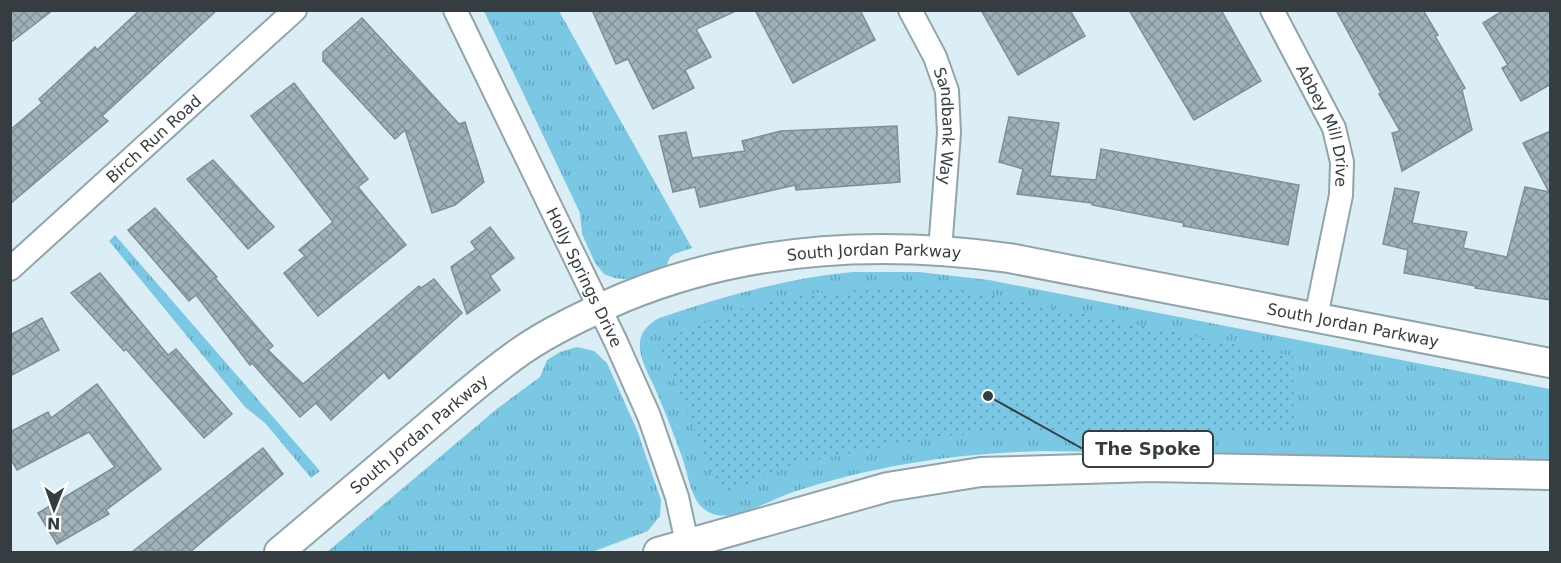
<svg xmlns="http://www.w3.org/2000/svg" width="1561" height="563" viewBox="0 0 1561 563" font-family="'DejaVu Sans',sans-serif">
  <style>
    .grass { fill: url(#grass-tufts) }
    .park { fill: url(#park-dots) }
    .building { fill: url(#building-cross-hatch); stroke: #7e8f97; stroke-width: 1.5 }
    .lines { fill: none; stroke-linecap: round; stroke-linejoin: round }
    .minor-casing { stroke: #92a4ab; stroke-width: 26 }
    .tertiary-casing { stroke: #92a4ab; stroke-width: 32 }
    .minor { stroke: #fff; stroke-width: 22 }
    .tertiary { stroke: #fff; stroke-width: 28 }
    .labels { text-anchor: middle; stroke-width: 6; stroke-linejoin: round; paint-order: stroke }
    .street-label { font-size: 16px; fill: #363d40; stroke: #fff }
    .leader { fill: none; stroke: #363d40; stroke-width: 2 }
    .callout-dot { fill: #363d40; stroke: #fff; stroke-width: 2 }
    .callout { fill: #fff; stroke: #363d40; stroke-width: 2 }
    .callout-label { font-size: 18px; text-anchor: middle; font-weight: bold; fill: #363d40 }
  </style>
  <defs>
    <pattern id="grass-tufts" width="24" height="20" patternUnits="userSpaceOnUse" patternTransform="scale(1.5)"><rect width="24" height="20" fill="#7bc8e5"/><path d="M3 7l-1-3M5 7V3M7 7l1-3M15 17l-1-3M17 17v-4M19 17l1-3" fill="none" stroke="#66a4bb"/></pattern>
    <pattern id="park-dots" width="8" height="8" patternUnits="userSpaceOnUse" patternTransform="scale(1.5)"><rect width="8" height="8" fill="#7bc8e5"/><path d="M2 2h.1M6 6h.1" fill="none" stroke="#66a4bb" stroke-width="1.8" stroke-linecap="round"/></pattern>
    <pattern id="building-cross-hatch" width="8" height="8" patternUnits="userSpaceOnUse" patternTransform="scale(1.5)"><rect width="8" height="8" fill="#a0b2b9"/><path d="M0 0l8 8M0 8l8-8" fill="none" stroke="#839298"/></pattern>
  </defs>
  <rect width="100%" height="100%" fill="#dbeef6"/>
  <g class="grass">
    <path d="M484,11H559L692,248L674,254L670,257L666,267L632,280L614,278L604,274L595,263L582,234L580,213Z"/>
    <path d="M115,235L320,471L311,478L265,423L245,407L109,241Z"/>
    <path d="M853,272H919L989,280L1550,389V460L1043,451C958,453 875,465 793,492C769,500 727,528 704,509C691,499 688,475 683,460C674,434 664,409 653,384C641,359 628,335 659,318C722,297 786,278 853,272Z"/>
    <path d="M577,347L594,351L607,363L637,430L661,500L660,516L648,531L592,552H327L498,408L540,377L547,360L560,352Z"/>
  </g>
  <path class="park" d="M911,288L968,291L1293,356L1294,433L1058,430L940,436L810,461L768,474L763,478L724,492L717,486L668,362L657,342L748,306L817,293Z"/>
  <g class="building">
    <path d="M10,10H53L10,43Z"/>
    <path d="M140,10H217L102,116L108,121L10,204V130L42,103L39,99L95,47L97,50Z"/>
    <path d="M592,10H738L696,29L711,57L685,70L694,88L653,109L628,59L616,64Z"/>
    <path d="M755,10H860L875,40L793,83Z"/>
    <path d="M981,10H1070L1085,36L1018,75Z"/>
    <path d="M1129,10H1221L1261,81L1194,120Z"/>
    <path d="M1336,10H1423L1438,35L1435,36L1465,88L1462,90L1472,130L1402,171L1392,133L1400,131L1379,94L1381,93Z"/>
    <path d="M1504,10H1551V84L1521,101L1502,68L1508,65L1483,23Z"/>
    <path d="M362,18L459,124L465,122L484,182L455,205L432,213L405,130L395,139L323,61V52Z"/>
    <path d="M294,83L368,179L358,187L406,245L318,316L284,273L305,256L299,250L333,222L251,116Z"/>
    <path d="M1009,117L1059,123L1050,176L1096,180L1101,149L1299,185L1288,245L1183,226L1184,223L1092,205V203L1017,194L1023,169L999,162Z"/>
    <path d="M897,126L900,182L796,190L795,185L700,207L695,187L673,192L659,136L686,132L692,158L745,151L742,141L781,131Z"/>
    <path d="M1551,131V300L1475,288L1476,286L1404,273L1408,250L1383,244L1395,188L1419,192L1412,223L1467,232L1463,248L1507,257L1525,187L1549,192L1523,143Z"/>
    <path d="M213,160L274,227L248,249L187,179Z"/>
    <path d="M155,208L217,277L215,278L273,346L268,350L303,384L419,286L421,288L434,279L462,313L389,379L384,372L331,420L316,403L300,417L252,363L250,365L196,295L189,301L128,230Z"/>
    <path d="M490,227L514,258L490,276L500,290L467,314L451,267L476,249L471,242Z"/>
    <path d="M100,273L168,355L176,349L232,414L204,438L126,349L124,351L71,293Z"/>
    <path d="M42,318L59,350L10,376V335Z"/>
    <path d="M97,384L161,469L106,510L109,514L57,544L38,513L115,467L89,432L17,470L10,458V432L48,412L51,418Z"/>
    <path d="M263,448L283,474L190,552H132Z"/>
  </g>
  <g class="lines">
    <defs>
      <g id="minor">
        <path id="s1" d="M455,10L616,342L649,416L677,497L689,552"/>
        <path id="s2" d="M910,10L935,57L947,91L949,133L940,250"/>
        <path id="s3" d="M1272,10L1334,128L1342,162L1341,195L1316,317"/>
        <path id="s4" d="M10,269L295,10"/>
      </g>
      <g id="tertiary">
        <path id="s5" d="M279,552C329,510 378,468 428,426C459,400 490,372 524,349C555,328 590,312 625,297C747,247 879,240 1009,258L1550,363"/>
        <path d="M658,552L888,487L981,472L1151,467L1550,475"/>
      </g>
    </defs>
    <use href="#minor" class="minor-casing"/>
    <use href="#tertiary" class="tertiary-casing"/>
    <use href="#minor" class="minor"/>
    <use href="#tertiary" class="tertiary"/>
  </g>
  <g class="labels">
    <g class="street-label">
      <text dy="6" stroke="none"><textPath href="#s3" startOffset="128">Abbey Mill Drive</textPath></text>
      <text dy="6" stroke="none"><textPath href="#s2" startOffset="124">Sandbank Way</textPath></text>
      <text dy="6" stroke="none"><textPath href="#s4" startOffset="194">Birch Run Road</textPath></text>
      <text dy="6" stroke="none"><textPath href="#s5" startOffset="687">South Jordan Parkway</textPath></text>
      <text dy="6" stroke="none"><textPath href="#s1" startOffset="297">Holly Springs Drive</textPath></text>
      <text dy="6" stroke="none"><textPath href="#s5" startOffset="1173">South Jordan Parkway</textPath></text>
      <text dy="6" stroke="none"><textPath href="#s5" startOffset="183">South Jordan Parkway</textPath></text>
    </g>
  </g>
  <path class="leader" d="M988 396L1083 449"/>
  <circle class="callout-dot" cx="988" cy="396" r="6"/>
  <rect class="callout" x="1083" y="431" width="130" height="36" rx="6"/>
  <g class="callout-label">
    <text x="1148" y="455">The Spoke</text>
  </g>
  <rect width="1561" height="563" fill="none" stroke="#363d40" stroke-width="24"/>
  <g transform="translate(54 509) rotate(181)" stroke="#ffffff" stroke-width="4.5" paint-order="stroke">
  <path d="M0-4.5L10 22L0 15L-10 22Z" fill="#363d40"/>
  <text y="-9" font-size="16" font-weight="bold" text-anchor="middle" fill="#363d40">N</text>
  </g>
</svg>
